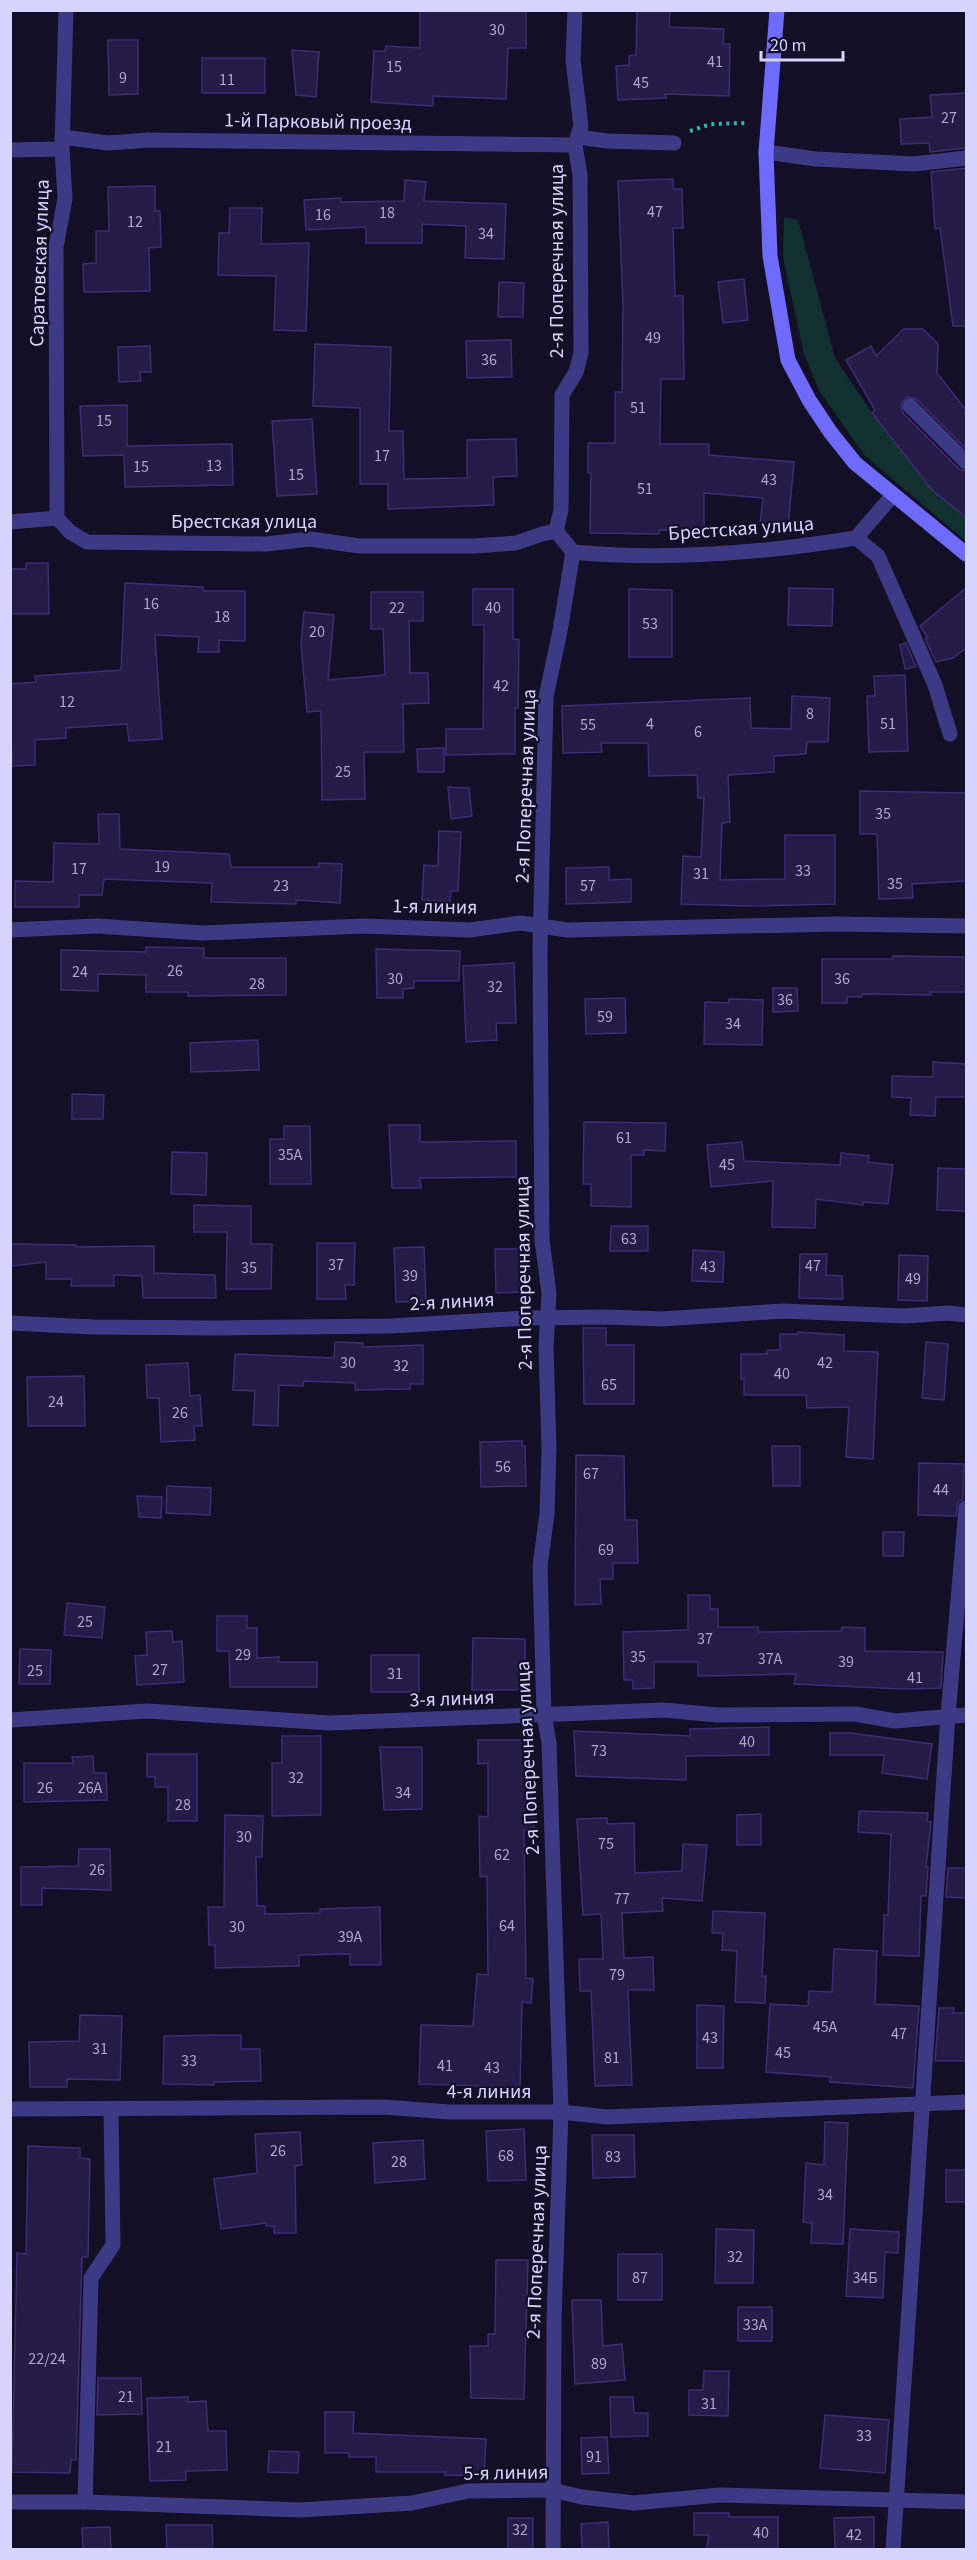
<svg xmlns="http://www.w3.org/2000/svg" width="977" height="2560" viewBox="0 0 977 2560" font-family="'Source Sans 3',sans-serif">
  <style>
    .green { fill: #12302f }
    .building { fill: #241b47; stroke: #3b2d73; stroke-width: 1.5 }
    .lines { fill: none; stroke-linecap: round; stroke-linejoin: round }
    .path { stroke: #2fb8b0; stroke-width: 4; stroke-dasharray: 3 4.5; stroke-linecap: butt }
    .lane { stroke: #3d3a85; stroke-width: 15 }
    .street { stroke: #3d3a85; stroke-width: 15 }
    .secondary { stroke: #6f6bff; stroke-width: 15 }
    .labels { text-anchor: middle; stroke-width: 4.5; stroke-linejoin: round; paint-order: stroke }
    .number-label { font-size: 16px; fill: #aca6d1 }
    .street-label { font-size: 20px; fill: #d9d4ff; stroke: #130f26 }
  </style>
  <rect width="100%" height="100%" fill="#130f26"/>
  <path class="green" d="M784,217L798,220L835,358L872,413L932,490L966,517V541L865,456L820,392L804,354L783,257Z"/>
  <g class="building">
    <path d="M420,10H526V48H508L506,99L433,96V106L371,102L374,51H385L386,46L420,48Z"/>
    <path d="M637,10H670L669,27L724,29L723,44H730L729,96L665,94L666,98L618,100L616,66L629,65V56L636,55Z"/>
    <path d="M108,40H138V94L109,95Z"/>
    <path d="M292,50L319,52L316,97L296,95Z"/>
    <rect x="202" y="58" width="63" height="35"/>
    <path d="M966,93V148L930,152L929,143L901,144L900,119L932,117L930,95Z"/>
    <path d="M966,168V326H953L940,228L935,229L931,172Z"/>
    <path d="M673,179V189H682L683,228H673L675,296H683L684,379H661L660,444H709V455L794,462L788,527L760,524L763,498L704,493V531L659,530V534L590,533L591,473H588V443H615V392H622L623,306L618,181Z"/>
    <path d="M405,180L426,182L424,201L506,204L504,259L465,258L466,226L422,224V243H366V227L306,230L304,200L341,198V202L404,201Z"/>
    <path d="M155,186V211H160L161,247L149,248L150,291L84,292L83,264L96,263V231H109L108,187Z"/>
    <path d="M230,208H262L261,244L309,243L306,331L274,330L276,276L218,275L219,233H229Z"/>
    <path d="M744,279L748,320L723,323L718,282Z"/>
    <path d="M499,282L524,283L523,317H498Z"/>
    <path d="M904,329H923L938,344L937,373L966,410V449L916,399L907,397L901,404L903,413L959,469L966,471V517L932,490L872,413L875,410L846,360L871,346L876,356Z"/>
    <path d="M511,340L512,377L467,378L466,341Z"/>
    <path d="M315,344L391,347L389,431H403L404,479L467,478V440L516,439L517,476L493,477L494,505L388,509V484H360V408L313,406Z"/>
    <path d="M150,346L151,372H140L141,381L119,382L118,347Z"/>
    <path d="M127,405V446L232,444L233,485L125,487L124,455L83,456L80,406Z"/>
    <path d="M312,419L317,494L277,496L272,421Z"/>
    <path d="M26,563H48L49,614H10V569H26Z"/>
    <path d="M125,583L203,587V591H245V641L219,640V652H198L199,637L155,635L162,739L129,741L127,724L66,728V738L35,740V765L12,766L10,684L36,682L35,676L121,670Z"/>
    <path d="M789,588L833,589L832,626L788,625Z"/>
    <path d="M966,588V648L953,658L936,662L925,638H928L920,626Z"/>
    <path d="M473,589H513V639L519,640L518,708H515V754L446,755V729H483L484,625H473Z"/>
    <path d="M629,589L672,590V657H629Z"/>
    <path d="M371,592H423V621H409L410,673H428L429,703L403,704L404,752H364L365,799L322,800L321,711L307,712L301,644L304,612L334,615L328,680L385,675L383,629H371Z"/>
    <path d="M906,643L916,667L905,669L900,645Z"/>
    <path d="M905,675L908,751L869,752L867,696H875L874,676Z"/>
    <path d="M792,696L830,698L828,742H807L806,754L774,756V772L728,775L730,822L722,823L720,880L785,879V835H835V904L749,906L681,904L683,856L701,857L704,798H698L697,775L649,776L648,743H601L602,752L563,753L562,706L750,698L751,728L791,729Z"/>
    <path d="M444,748V772H418L417,749Z"/>
    <path d="M448,787L469,788L472,816L451,819Z"/>
    <path d="M860,791L966,793V881L912,884L913,898L879,899L877,834H860Z"/>
    <path d="M98,814H119L120,849L229,854L231,867H319V863L342,864L340,903L296,900V904L211,902L212,883L104,879L102,895H79V907H15V881L53,882L54,843L99,844Z"/>
    <path d="M439,831L461,832L458,891H451L450,902L422,900L424,865L438,866Z"/>
    <path d="M609,867V880L631,879V902L566,904V868Z"/>
    <path d="M146,947L204,948V958H286V995L188,996V992H146V975L98,974V991L61,990V950L146,952Z"/>
    <path d="M376,949L460,951L459,981H414V988L403,989V998H377Z"/>
    <path d="M893,956L966,957V992H931V995L862,994V997H847V1003H822V959H893Z"/>
    <path d="M514,963L516,1023H496L497,1040L466,1042L463,966Z"/>
    <path d="M773,988H797L798,1011L773,1012Z"/>
    <path d="M625,998L626,1033L586,1034L585,999Z"/>
    <path d="M729,999L763,1000L762,1045L704,1044L705,1002L729,1003Z"/>
    <path d="M258,1040L259,1070L191,1072L190,1043Z"/>
    <path d="M933,1062L966,1064V1097H936L935,1116L910,1115L911,1098L892,1097V1076L933,1077Z"/>
    <path d="M72,1094L104,1095L103,1119H72Z"/>
    <path d="M584,1122L666,1123L665,1151L644,1150V1155H631V1207L591,1206V1184H583Z"/>
    <path d="M389,1125H420V1142L516,1141V1177L420,1178L421,1188H392Z"/>
    <path d="M284,1126H310L311,1184H270V1139H284Z"/>
    <path d="M742,1142L744,1161L840,1165L841,1153L869,1156L868,1162L893,1165L888,1204L863,1202V1205L816,1199L815,1228L772,1227L773,1181L711,1187L707,1145Z"/>
    <path d="M172,1152L207,1153L206,1195L171,1194Z"/>
    <path d="M938,1168L966,1169V1211L937,1210Z"/>
    <path d="M194,1205L251,1206V1244H272L271,1289H226L227,1232H194Z"/>
    <path d="M611,1226H648V1251H610Z"/>
    <path d="M317,1243H355L354,1285H345L346,1299H317Z"/>
    <path d="M10,1244L76,1245V1247L154,1246V1273L215,1275L216,1298H143L142,1276L114,1275V1286H71L72,1279H46V1262L12,1266Z"/>
    <path d="M424,1247L426,1301L396,1302L394,1248Z"/>
    <path d="M495,1249H526L527,1292L496,1293Z"/>
    <path d="M693,1250L724,1252L723,1282L692,1281Z"/>
    <path d="M800,1254H827L826,1275L842,1276L843,1299L799,1298Z"/>
    <path d="M899,1255L928,1256L927,1301L898,1300Z"/>
    <path d="M583,1328H606V1345H634V1404H584Z"/>
    <path d="M798,1332L844,1335V1351L878,1352L873,1459L846,1457L849,1407L807,1408L806,1395H744V1379H741V1354H767V1350H780V1334H798Z"/>
    <path d="M335,1342L363,1343V1347L423,1345V1384H410V1389L355,1390V1383L304,1381L303,1386L279,1385L278,1426L253,1425L255,1391L233,1390L235,1354L334,1358Z"/>
    <path d="M926,1342L948,1344L944,1400L922,1398Z"/>
    <path d="M188,1363L190,1396L200,1395L202,1426H194L195,1440L161,1442L159,1398H147L146,1365Z"/>
    <path d="M84,1376L85,1426H28L27,1377Z"/>
    <path d="M522,1441V1446H525L526,1486L481,1487L480,1442Z"/>
    <path d="M772,1446H800V1486H773Z"/>
    <path d="M576,1455L624,1456L625,1520H637L638,1563H613V1579H600L601,1604L575,1605Z"/>
    <path d="M919,1463L964,1464L963,1499L958,1503L956,1516L918,1515Z"/>
    <path d="M167,1486L211,1488L210,1515L166,1513Z"/>
    <path d="M137,1496L162,1497L161,1518L139,1517Z"/>
    <path d="M883,1532H904L903,1556H883Z"/>
    <path d="M688,1595H710V1609H718V1627H758V1632L841,1631L842,1627L865,1628V1651L943,1652L941,1688L902,1689L794,1684L796,1674L698,1676V1662H654V1688L633,1689V1680H624L623,1632L688,1630Z"/>
    <path d="M67,1603L105,1607L102,1638L64,1635Z"/>
    <path d="M217,1616H247V1628H257V1658L279,1657L278,1662H317V1687H230L229,1651H217Z"/>
    <path d="M172,1631L173,1642L182,1641L184,1682L137,1685L135,1656L147,1655L146,1632Z"/>
    <path d="M473,1638L525,1639V1690H472Z"/>
    <path d="M20,1649L51,1650L50,1684H19Z"/>
    <rect x="371" y="1655" width="48" height="37"/>
    <path d="M769,1727V1755L686,1756V1780L576,1776L574,1731L690,1736V1729Z"/>
    <path d="M830,1733H850L932,1744L927,1779L882,1773L884,1755H830Z"/>
    <path d="M282,1736H321V1815L272,1816V1763H282Z"/>
    <path d="M478,1740H525L526,1806L535,1807L534,1830H524L526,1978L533,1979L531,2003L522,2002L520,2087L419,2084L421,2025L473,2026L477,1974L488,1975L487,1876L480,1877L479,1816L488,1817V1763L478,1764Z"/>
    <path d="M380,1747H422V1809L384,1810Z"/>
    <path d="M147,1754H197V1821H168V1787H155V1777H147Z"/>
    <path d="M93,1756L94,1773H106L107,1800L24,1802V1763H73L72,1757Z"/>
    <path d="M859,1811L928,1813L927,1821L931,1822L926,1867H928L926,1896H921L919,1956L883,1955L884,1915H888L891,1834L858,1832Z"/>
    <path d="M761,1814V1845H737V1815Z"/>
    <path d="M225,1815L263,1816L262,1857H256L257,1906H265V1914L320,1913V1909L380,1907L381,1965H350V1954L299,1955V1966L215,1968V1945H209L208,1907H224Z"/>
    <path d="M607,1818V1824L634,1823L635,1873L682,1871L683,1844L707,1845L702,1901L662,1898L663,1911L622,1913L624,1958L653,1957L654,1990H628L632,2085L595,2086L591,1991H580L579,1959H603L601,1914L583,1915L577,1819Z"/>
    <path d="M79,1849H110L111,1890L42,1888V1905H21V1867L78,1866Z"/>
    <path d="M948,1868H966V1898L946,1897Z"/>
    <path d="M713,1911L765,1913L762,1976H766L765,2003L735,2002L737,1951L722,1950L723,1933H712Z"/>
    <path d="M834,1949L877,1951L875,2004L919,2006L913,2088L830,2082L831,2077L766,2072L770,2004L808,2006L809,1991L832,1992Z"/>
    <path d="M697,2005L724,2006L723,2068H697Z"/>
    <path d="M939,2008H954L953,2013H966V2061H935Z"/>
    <path d="M80,2015L122,2016L120,2080L67,2079V2087H30L29,2042L79,2041Z"/>
    <path d="M217,2035H241V2049H260L261,2081L214,2082V2085L163,2084L164,2036Z"/>
    <path d="M825,2122L848,2123L843,2244L811,2243L812,2223L803,2222L806,2163L824,2165Z"/>
    <path d="M524,2129L526,2180L488,2181L486,2131Z"/>
    <path d="M300,2132L302,2165L295,2166L296,2233H274V2226H266V2223L221,2229L214,2179L257,2173L255,2134Z"/>
    <path d="M592,2135H634L635,2177L593,2178Z"/>
    <path d="M423,2140L425,2179L375,2183L373,2143Z"/>
    <path d="M28,2146L80,2148V2158L90,2159L88,2257H82L76,2460H71L70,2473L12,2472L17,2253L26,2254Z"/>
    <rect x="946" y="2170" width="20" height="32"/>
    <path d="M716,2229L754,2230L753,2283H715Z"/>
    <path d="M850,2229L899,2232L898,2253L885,2252L883,2298L846,2296Z"/>
    <rect x="618" y="2254" width="44" height="46"/>
    <path d="M496,2260H528L524,2399L471,2398L470,2346H488V2334H495Z"/>
    <path d="M572,2300H601L603,2346L622,2344L625,2380L575,2384Z"/>
    <rect x="738" y="2307" width="34" height="34"/>
    <path d="M704,2371H729L728,2416L689,2415V2390H703Z"/>
    <path d="M98,2378H141L142,2414L97,2415Z"/>
    <path d="M188,2397V2402L206,2401L208,2431H226L227,2470L186,2471V2480L150,2481L147,2398Z"/>
    <path d="M610,2397H633L634,2413H648V2436L611,2437Z"/>
    <path d="M325,2412H354L353,2433L486,2439L484,2476L445,2475V2472H376V2457H349V2453H325Z"/>
    <path d="M825,2415L889,2420L885,2473L820,2468Z"/>
    <path d="M607,2437L609,2473L582,2474L581,2438Z"/>
    <path d="M269,2451L299,2452L298,2473L268,2472Z"/>
    <path d="M694,2513H729V2517H778V2550H706L709,2535H694Z"/>
    <path d="M874,2517V2550H835L834,2518Z"/>
    <rect x="508" y="2518" width="25" height="32"/>
    <path d="M608,2522L609,2550H582L581,2524Z"/>
    <path d="M166,2525H212L213,2550H167Z"/>
    <path d="M110,2527L111,2550H83L82,2528Z"/>
  </g>
  <g class="lines">
    <path class="path" d="M690,131L711,124L747,123"/>
    <g class="lane">
      <path d="M910,406L966,462"/>
      <path d="M856,538L878,556L935,685L950,734"/>
      <path d="M85,2502L91,2278L113,2245L111,2109"/>
      <path d="M893,2550L948,1715L966,1508"/>
    </g>
    <g class="street">
      <path d="M62,137L108,143L149,140L575,145"/>
      <path d="M578,137L607,141L674,143"/>
      <path d="M10,150L62,149"/>
      <path d="M766,152L816,159L914,164L966,158"/>
      <path d="M57,518L56,247L65,199L62,149L66,10"/>
      <path d="M10,522L57,518L70,532L87,542L266,544L310,539L359,546H474L516,543L542,534L556,531"/>
      <path d="M573,552C667,561 763,553 856,538L893,495"/>
      <path d="M10,930L97,926L202,933L363,926L470,930L521,923L567,930L836,924L966,926"/>
      <path d="M10,1323L93,1327L217,1328L391,1326L527,1318L608,1317L662,1319L783,1311L905,1316L948,1313L966,1315"/>
      <path d="M10,1720L147,1711L329,1723L664,1710L717,1715L855,1714L895,1721L966,1715"/>
      <path d="M10,2109L384,2107L449,2112H561L607,2117L966,2102"/>
      <path d="M10,2502H85L300,2510L412,2503L468,2491L552,2490L582,2497L634,2503L720,2495L966,2502"/>
      <path d="M553,2550L554,2320L561,2112L549,1743L544,1714L540,1566L547,1514L549,1449L546,1347L549,1293L542,1240L540,948L546,697L560,631L573,552L556,531L561,510L562,395L576,372L581,353L580,175L575,145L581,126L573,60L575,10"/>
    </g>
    <path class="secondary" d="M777,10L766,152L770,256L788,360L809,400L831,433L855,463L966,554"/>
  </g>
  <g class="labels">
    <g class="number-label">
      <text x="497" y="35">30</text>
      <text x="715" y="67">41</text>
      <text x="394" y="72">15</text>
      <text x="123" y="83">9</text>
      <text x="227" y="85">11</text>
      <text x="641" y="88">45</text>
      <text x="949" y="123">27</text>
      <text x="655" y="217">47</text>
      <text x="387" y="218">18</text>
      <text x="323" y="220">16</text>
      <text x="135" y="227">12</text>
      <text x="486" y="239">34</text>
      <text x="653" y="343">49</text>
      <text x="489" y="365">36</text>
      <text x="638" y="413">51</text>
      <text x="104" y="426">15</text>
      <text x="382" y="461">17</text>
      <text x="214" y="471">13</text>
      <text x="141" y="472">15</text>
      <text x="296" y="480">15</text>
      <text x="769" y="485">43</text>
      <text x="645" y="494">51</text>
      <text x="151" y="609">16</text>
      <text x="397" y="613">22</text>
      <text x="493" y="613">40</text>
      <text x="222" y="622">18</text>
      <text x="650" y="629">53</text>
      <text x="317" y="637">20</text>
      <text x="501" y="691">42</text>
      <text x="67" y="707">12</text>
      <text x="810" y="719">8</text>
      <text x="650" y="729">4</text>
      <text x="888" y="729">51</text>
      <text x="588" y="730">55</text>
      <text x="698" y="737">6</text>
      <text x="343" y="777">25</text>
      <text x="883" y="819">35</text>
      <text x="162" y="872">19</text>
      <text x="79" y="874">17</text>
      <text x="803" y="876">33</text>
      <text x="701" y="879">31</text>
      <text x="895" y="889">35</text>
      <text x="281" y="891">23</text>
      <text x="588" y="891">57</text>
      <text x="175" y="976">26</text>
      <text x="80" y="977">24</text>
      <text x="395" y="984">30</text>
      <text x="842" y="984">36</text>
      <text x="257" y="989">28</text>
      <text x="495" y="992">32</text>
      <text x="785" y="1005">36</text>
      <text x="605" y="1022">59</text>
      <text x="733" y="1029">34</text>
      <text x="624" y="1143">61</text>
      <text x="290" y="1160">35А</text>
      <text x="727" y="1170">45</text>
      <text x="629" y="1244">63</text>
      <text x="336" y="1270">37</text>
      <text x="813" y="1271">47</text>
      <text x="708" y="1272">43</text>
      <text x="249" y="1273">35</text>
      <text x="410" y="1281">39</text>
      <text x="913" y="1284">49</text>
      <text x="348" y="1368">30</text>
      <text x="825" y="1368">42</text>
      <text x="401" y="1371">32</text>
      <text x="782" y="1379">40</text>
      <text x="609" y="1390">65</text>
      <text x="56" y="1407">24</text>
      <text x="180" y="1418">26</text>
      <text x="503" y="1472">56</text>
      <text x="591" y="1479">67</text>
      <text x="941" y="1495">44</text>
      <text x="606" y="1555">69</text>
      <text x="85" y="1627">25</text>
      <text x="705" y="1644">37</text>
      <text x="243" y="1660">29</text>
      <text x="638" y="1662">35</text>
      <text x="770" y="1664">37А</text>
      <text x="846" y="1667">39</text>
      <text x="160" y="1675">27</text>
      <text x="35" y="1676">25</text>
      <text x="395" y="1679">31</text>
      <text x="915" y="1683">41</text>
      <text x="747" y="1747">40</text>
      <text x="599" y="1756">73</text>
      <text x="296" y="1783">32</text>
      <text x="45" y="1793">26</text>
      <text x="90" y="1793">26А</text>
      <text x="403" y="1798">34</text>
      <text x="183" y="1810">28</text>
      <text x="244" y="1842">30</text>
      <text x="606" y="1849">75</text>
      <text x="502" y="1860">62</text>
      <text x="97" y="1875">26</text>
      <text x="622" y="1904">77</text>
      <text x="507" y="1931">64</text>
      <text x="237" y="1932">30</text>
      <text x="350" y="1942">39А</text>
      <text x="617" y="1980">79</text>
      <text x="825" y="2032">45А</text>
      <text x="899" y="2039">47</text>
      <text x="710" y="2043">43</text>
      <text x="100" y="2054">31</text>
      <text x="783" y="2058">45</text>
      <text x="612" y="2063">81</text>
      <text x="189" y="2066">33</text>
      <text x="445" y="2071">41</text>
      <text x="492" y="2073">43</text>
      <text x="278" y="2156">26</text>
      <text x="506" y="2161">68</text>
      <text x="613" y="2162">83</text>
      <text x="399" y="2167">28</text>
      <text x="825" y="2200">34</text>
      <text x="735" y="2262">32</text>
      <text x="640" y="2283">87</text>
      <text x="865" y="2283">34Б</text>
      <text x="755" y="2330">33А</text>
      <text x="47" y="2364">22/24</text>
      <text x="599" y="2369">89</text>
      <text x="126" y="2402">21</text>
      <text x="709" y="2409">31</text>
      <text x="864" y="2441">33</text>
      <text x="164" y="2452">21</text>
      <text x="594" y="2462">91</text>
      <text x="520" y="2535">32</text>
      <text x="761" y="2538">40</text>
      <text x="854" y="2540">42</text>
    </g>
    <g class="street-label">
      <text transform="translate(318 121) rotate(1)" y="7">1-й Парковый проезд</text>
      <text transform="translate(556 261) rotate(-90)" y="7">2-я Поперечная улица</text>
      <text transform="translate(39 263) rotate(-88)" y="7">Саратовская улица</text>
      <text x="244" y="528">Брестская улица</text>
      <text transform="translate(741 528) rotate(-4)" y="7">Брестская улица</text>
      <text transform="translate(525 786) rotate(-88)" y="7">2-я Поперечная улица</text>
      <text transform="translate(435 906) rotate(1)" y="7">1-я линия</text>
      <text transform="translate(523 1273) rotate(-91)" y="7">2-я Поперечная улица</text>
      <text transform="translate(452 1301) rotate(-3)" y="7">2-я линия</text>
      <text transform="translate(452 1698) rotate(-2)" y="7">3-я линия</text>
      <text transform="translate(527 1758) rotate(-93)" y="7">2-я Поперечная улица</text>
      <text x="489" y="2098">4-я линия</text>
      <text transform="translate(536 2242) rotate(-88)" y="7">2-я Поперечная улица</text>
      <text transform="translate(506 2472) rotate(-1)" y="7">5-я линия</text>
    </g>
  </g>
  <rect width="977" height="2560" fill="none" stroke="#d9d4ff" stroke-width="24"/>
  <path d="M761 51v9h82v-9" fill="none" stroke="#d9d4ff" stroke-width="3"/>
  <text x="770" y="51" font-size="18" fill="#d9d4ff" stroke="#130f26" stroke-width="4.5" paint-order="stroke">20 m</text>
</svg>
